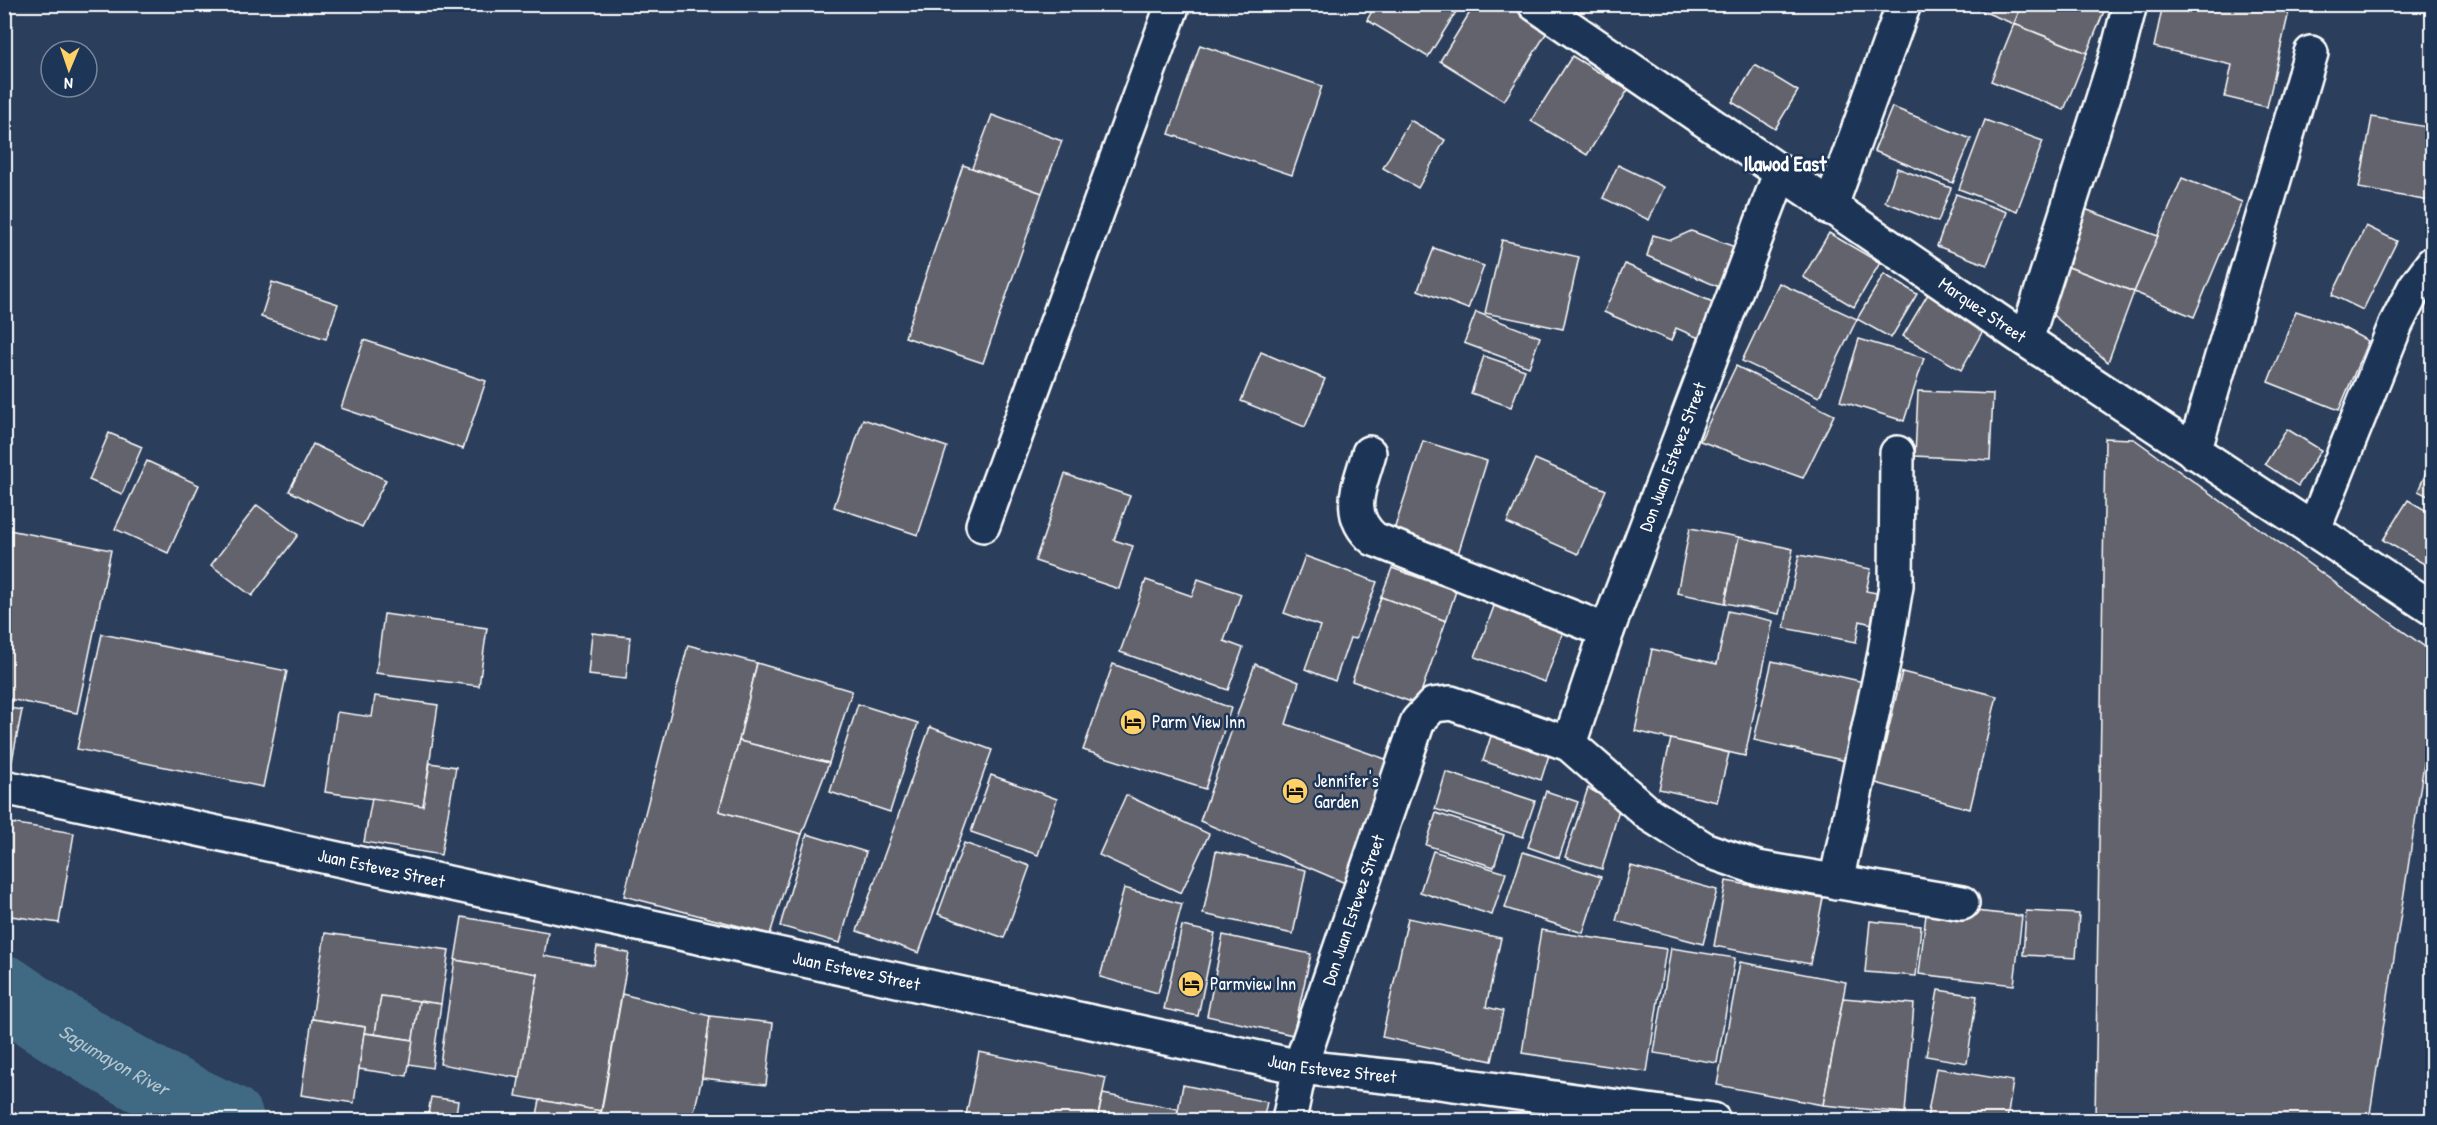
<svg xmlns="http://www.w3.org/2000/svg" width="2437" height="1125" viewBox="0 0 2437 1125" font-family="'Patrick Hand',sans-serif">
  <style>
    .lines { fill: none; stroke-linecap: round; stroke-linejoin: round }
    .river { stroke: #3f6b84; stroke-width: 72 }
    .building { fill: #63636d; stroke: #fff; stroke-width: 1.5 }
    .street-casing { stroke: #fff; stroke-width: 38 }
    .secondary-casing { stroke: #fff; stroke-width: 38 }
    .street { stroke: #1d3557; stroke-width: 33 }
    .secondary { stroke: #1d3557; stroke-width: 33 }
    .labels { text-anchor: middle; stroke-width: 5; stroke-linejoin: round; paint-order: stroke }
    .street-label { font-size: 18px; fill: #fff; stroke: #1d3557 }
    .poi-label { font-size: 18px; fill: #fff; stroke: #1d3557; text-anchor: start }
    .water-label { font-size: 20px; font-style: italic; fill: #b2c4ce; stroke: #1d3557 }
    .quarter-label { font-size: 21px; font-weight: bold; fill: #fff; stroke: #1d3557 }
  </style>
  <rect width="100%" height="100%" fill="#2b3e5b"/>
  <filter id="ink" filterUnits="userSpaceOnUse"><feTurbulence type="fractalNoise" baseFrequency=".0167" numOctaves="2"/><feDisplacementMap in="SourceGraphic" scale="12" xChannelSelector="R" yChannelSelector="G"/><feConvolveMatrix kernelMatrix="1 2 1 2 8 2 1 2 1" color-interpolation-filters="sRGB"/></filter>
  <g filter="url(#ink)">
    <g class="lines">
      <path class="river" id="s1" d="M4,991C75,1041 150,1084 228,1120"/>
    </g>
    <g class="building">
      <path d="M1376,4H1461L1428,57L1367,20Z"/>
      <path d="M1475,4H1510L1549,29L1504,101L1440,61Z"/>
      <path d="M1965,4H2022L2014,24Z"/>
      <path d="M2022,4H2107L2087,53L2014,24Z"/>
      <path d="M2163,4H2281L2290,7L2267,107L2225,97L2232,65L2154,47Z"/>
      <path d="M2014,24L2087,53L2064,110L1991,81Z"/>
      <path d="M1200,45L1322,86L1292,175L1169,134Z"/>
      <path d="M1572,56L1628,90L1587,155L1531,121Z"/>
      <path d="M1755,65L1798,91L1775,129L1732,102Z"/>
      <path d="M1892,107L1971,139L1953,183L1874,151Z"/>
      <path d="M992,115L1062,141L1042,193L972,168Z"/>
      <path d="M2372,117L2432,128V181L2429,201L2359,188Z"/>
      <path d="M1410,120L1445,140L1418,188L1383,168Z"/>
      <path d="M1985,120L2043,141L2017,211L1959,189Z"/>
      <path d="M963,165L1042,193L983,363L905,337Z"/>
      <path d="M1618,165L1664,187L1649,220L1603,198Z"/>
      <path d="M1897,168L1951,188L1938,222L1885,202Z"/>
      <path d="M2182,178L2242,202L2194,317L2134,292Z"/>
      <path d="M1956,194L2007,212L1987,265L1937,246Z"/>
      <path d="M2082,208L2158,236L2134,292L2063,265Z"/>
      <path d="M2366,226L2397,241L2363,310L2332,295Z"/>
      <path d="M1691,231L1735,247L1719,287L1647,256L1653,235L1671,240Z"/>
      <path d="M1829,233L1880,263L1854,307L1803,277Z"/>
      <path d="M1502,240L1579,257L1563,329L1485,313Z"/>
      <path d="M1434,248L1484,266L1468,309L1418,290Z"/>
      <path d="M1625,264L1715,303L1699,338L1676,328L1671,341L1604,312Z"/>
      <path d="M2063,265L2134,292L2108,362L2047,310Z"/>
      <path d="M1884,274L1917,294L1891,338L1857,319Z"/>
      <path d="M272,282L338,304L326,339L261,317Z"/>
      <path d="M1779,283L1857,319L1819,397L1742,361Z"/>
      <path d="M1928,294L1985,327L1961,370L1903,336Z"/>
      <path d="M2296,311L2338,325L2368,341L2339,410L2268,382Z"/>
      <path d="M1476,312L1540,337L1529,367L1464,343Z"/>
      <path d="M1859,339L1924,358L1904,421L1840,401Z"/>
      <path d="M364,340L486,381L463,449L341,408Z"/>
      <path d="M1261,352L1325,379L1305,427L1241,401Z"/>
      <path d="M1484,356L1525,370L1511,407L1471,393Z"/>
      <path d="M1736,366L1834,415L1803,478L1700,441Z"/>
      <path d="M1918,391L1993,394L1990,460L1915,456Z"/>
      <path d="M863,419L947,447L918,535L834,507Z"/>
      <path d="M2287,429L2321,450L2298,486L2265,464Z"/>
      <path d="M109,433L142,447L122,494L89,480Z"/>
      <path d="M2105,438L2134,439L2432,652V712L2369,1120H2095Z"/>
      <path d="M1423,441L1487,461L1457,557L1392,536Z"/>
      <path d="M313,444L386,480L362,527L289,491Z"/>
      <path d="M1535,459L1606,490L1578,554L1507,523Z"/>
      <path d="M2432,459V498L2418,491Z"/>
      <path d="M147,461L199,485L168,553L115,529Z"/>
      <path d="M1065,474L1130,496L1114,540L1133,546L1119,589L1035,561Z"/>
      <path d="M2408,500L2432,514V555L2426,565L2383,540Z"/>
      <path d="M257,505L298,535L252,596L211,565Z"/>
      <path d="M1690,528L1739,537L1725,603L1677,593Z"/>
      <path d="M4,529L111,550L77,713L4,698Z"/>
      <path d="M1739,537L1793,549L1779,614L1725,603Z"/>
      <path d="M1799,555L1871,569L1866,591L1877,593L1871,624L1860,621L1856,642L1784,628Z"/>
      <path d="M1305,556L1377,582L1356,639L1350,638L1335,681L1305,669L1320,626L1284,613Z"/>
      <path d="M1392,568L1456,591L1446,621L1381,597Z"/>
      <path d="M1198,579L1241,594L1224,641L1243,648L1228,690L1120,652L1146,580L1192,596Z"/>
      <path d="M1381,597L1446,621L1417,704L1352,681Z"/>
      <path d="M1496,601L1565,626L1545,682L1475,657Z"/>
      <path d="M1728,611L1773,621L1745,756L1635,731L1652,649L1717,664Z"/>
      <path d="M384,614L487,628L479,686L376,673Z"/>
      <path d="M592,633L630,637L626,679L588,675Z"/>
      <path d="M102,634L287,671L263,787L77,749Z"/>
      <path d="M688,645L757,663L739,741L719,811L802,834L770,934L624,896Z"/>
      <path d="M1772,661L1864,682L1846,761L1754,740Z"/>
      <path d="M757,663L852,691L829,763L739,741Z"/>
      <path d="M1113,664L1231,708L1205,789L1083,750Z"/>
      <path d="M1255,664L1299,682L1286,724L1391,761L1345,883L1200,821Z"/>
      <path d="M1902,672L1997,696L1970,809L1876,783Z"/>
      <path d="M375,696L438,705L423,806L325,792L337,712L372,717Z"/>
      <path d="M858,704L918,723L890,812L830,792Z"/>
      <path d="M4,707L22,710L12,761L4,760Z"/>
      <path d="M930,727L992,750L919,953L857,931Z"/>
      <path d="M1492,733L1550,752L1541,780L1483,761Z"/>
      <path d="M1671,739L1729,753L1717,802L1659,789Z"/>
      <path d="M739,741L829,763L802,834L719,811Z"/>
      <path d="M430,763L456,767L441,855L364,842L372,798L423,806Z"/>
      <path d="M1446,772L1535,801L1523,837L1435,809Z"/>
      <path d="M991,775L1057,799L1038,855L971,832Z"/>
      <path d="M1588,788L1620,806L1602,869L1565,857Z"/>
      <path d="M1546,791L1578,802L1559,858L1528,847Z"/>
      <path d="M1126,795L1209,834L1181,893L1099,855Z"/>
      <path d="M1436,813L1504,835L1494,867L1426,845Z"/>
      <path d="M4,822L74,833L59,923L4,915Z"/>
      <path d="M807,834L866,852L840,943L780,926Z"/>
      <path d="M964,843L1030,866L1004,938L938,914Z"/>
      <path d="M1216,851L1306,870L1293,934L1203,914Z"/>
      <path d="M1433,851L1506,873L1492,915L1420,892Z"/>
      <path d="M1523,852L1601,877L1583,933L1505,908Z"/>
      <path d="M1631,866L1717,890L1703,944L1616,921Z"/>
      <path d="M1726,881L1823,898L1810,964L1714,946Z"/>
      <path d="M1124,888L1182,904L1158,993L1100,977Z"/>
      <path d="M1927,906L2022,916L2014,985L1919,974Z"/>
      <path d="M2026,911L2079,914L2076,958L2023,955Z"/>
      <path d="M462,917L548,932L544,956L594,965L597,947L629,953L601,1111L516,1096L538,974L455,960Z"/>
      <path d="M1408,918L1501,938L1486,1007L1503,1011L1492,1061L1382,1037Z"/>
      <path d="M1870,921L1921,926L1916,976L1865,972Z"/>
      <path d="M1182,926L1215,933L1198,1016L1164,1009Z"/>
      <path d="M1541,930L1666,949L1647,1072L1522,1053Z"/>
      <path d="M325,933L449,950L441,1004L381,996L375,1034L364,1033L365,1027L312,1019Z"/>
      <path d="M1223,935L1311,954L1293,1035L1207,1016Z"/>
      <path d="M1671,948L1735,958L1717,1063L1654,1053Z"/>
      <path d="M455,960L538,974L520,1078L440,1064Z"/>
      <path d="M1740,962L1846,982L1823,1105L1717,1085Z"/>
      <path d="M1938,990L1977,996L1967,1063L1926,1056Z"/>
      <path d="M622,994L710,1016L702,1078L692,1120H600Z"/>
      <path d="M381,996L419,1001L413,1040L375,1034Z"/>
      <path d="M1843,998L1914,1004L1905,1113L1823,1105Z"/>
      <path d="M419,1001L441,1004L432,1068L409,1064Z"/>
      <path d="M710,1016L773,1023L766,1085L702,1078Z"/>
      <path d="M312,1019L365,1027L354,1103L301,1095Z"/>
      <path d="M364,1033L413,1040L407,1076L359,1069Z"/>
      <path d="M979,1052L1106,1078L1097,1120H965Z"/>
      <path d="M1936,1068L2013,1081L2007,1120H1943L1927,1118Z"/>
      <path d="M1183,1085L1267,1102L1263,1120H1176Z"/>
      <path d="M1103,1094L1178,1109L1176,1120H1097Z"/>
      <path d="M431,1097L458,1101L455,1120H427Z"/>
      <path d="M540,1100L601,1111L600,1120H536Z"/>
    </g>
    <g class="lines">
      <defs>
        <g id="street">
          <path d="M1830,208L1904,4"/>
          <path d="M2194,452L2311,53"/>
          <path d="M1369,453C1360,486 1344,514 1374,539L1607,631"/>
          <path d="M983,525L1173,4"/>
          <path d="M2313,531L2396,324L2415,287L2432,264"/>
          <path d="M1569,744L1649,814L1706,850L1758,868L1962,903"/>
          <path id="s2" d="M4,787L1300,1067L1432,1081L1713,1120"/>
          <path d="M1836,882L1884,658L1896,586L1897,453"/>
          <path id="s3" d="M1289,1120L1300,1067L1418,721L1433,705L1451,703L1569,744L1607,631L1780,174"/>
        </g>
        <g id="secondary">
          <path id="s4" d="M1535,4L2026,340L2432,608"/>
          <path d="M2026,340L2117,55L2130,4"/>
        </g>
      </defs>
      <use href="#street" class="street-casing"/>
      <use href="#secondary" class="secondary-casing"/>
      <use href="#street" class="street"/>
      <use href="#secondary" class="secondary"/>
    </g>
  </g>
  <defs>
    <symbol id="hotel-disc" viewBox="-11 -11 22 22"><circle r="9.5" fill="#ffd166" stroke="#1d3557"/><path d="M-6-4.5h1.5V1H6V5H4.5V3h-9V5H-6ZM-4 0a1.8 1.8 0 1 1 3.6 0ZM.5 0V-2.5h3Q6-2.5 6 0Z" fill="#111"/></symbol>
  </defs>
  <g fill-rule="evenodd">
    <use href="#hotel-disc" x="1118" y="707" width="30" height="30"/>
    <use href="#hotel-disc" x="1280" y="776" width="30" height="30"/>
    <use href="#hotel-disc" x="1176" y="969" width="30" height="30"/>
  </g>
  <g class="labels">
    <g class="street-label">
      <text dy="6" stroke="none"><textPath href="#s4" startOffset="542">Marquez Street</textPath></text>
      <text dy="6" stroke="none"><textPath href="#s3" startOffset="890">Don Juan Estevez Street</textPath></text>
      <text dy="6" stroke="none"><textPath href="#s2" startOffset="386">Juan Estevez Street</textPath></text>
      <text dy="6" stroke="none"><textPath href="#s3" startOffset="220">Don Juan Estevez Street</textPath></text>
      <text dy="6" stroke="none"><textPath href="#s2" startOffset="872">Juan Estevez Street</textPath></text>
      <text dy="6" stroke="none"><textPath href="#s2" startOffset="1358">Juan Estevez Street</textPath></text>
    </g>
    <g class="poi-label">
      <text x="1152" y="728">Parm View Inn</text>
      <text x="1314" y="787">Jennifer's<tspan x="1314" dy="21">Garden</tspan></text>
      <text x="1210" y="990">Parmview Inn</text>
    </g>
    <g class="water-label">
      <text dy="7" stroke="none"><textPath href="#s1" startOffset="130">Sagumayon River</textPath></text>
    </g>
    <g class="quarter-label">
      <text x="1785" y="171">Ilawod East</text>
    </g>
  </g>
  <rect width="2437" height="1125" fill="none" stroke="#1d3557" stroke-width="24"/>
  <rect x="12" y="12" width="2413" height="1101" fill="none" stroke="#fff" stroke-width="2" filter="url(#ink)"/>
  <g transform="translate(69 69) rotate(182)"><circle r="28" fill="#1d3557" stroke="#77869a" stroke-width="1.5"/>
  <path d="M0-4.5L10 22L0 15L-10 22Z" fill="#ffd166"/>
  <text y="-9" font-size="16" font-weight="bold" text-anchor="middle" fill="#ffffff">N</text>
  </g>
</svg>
